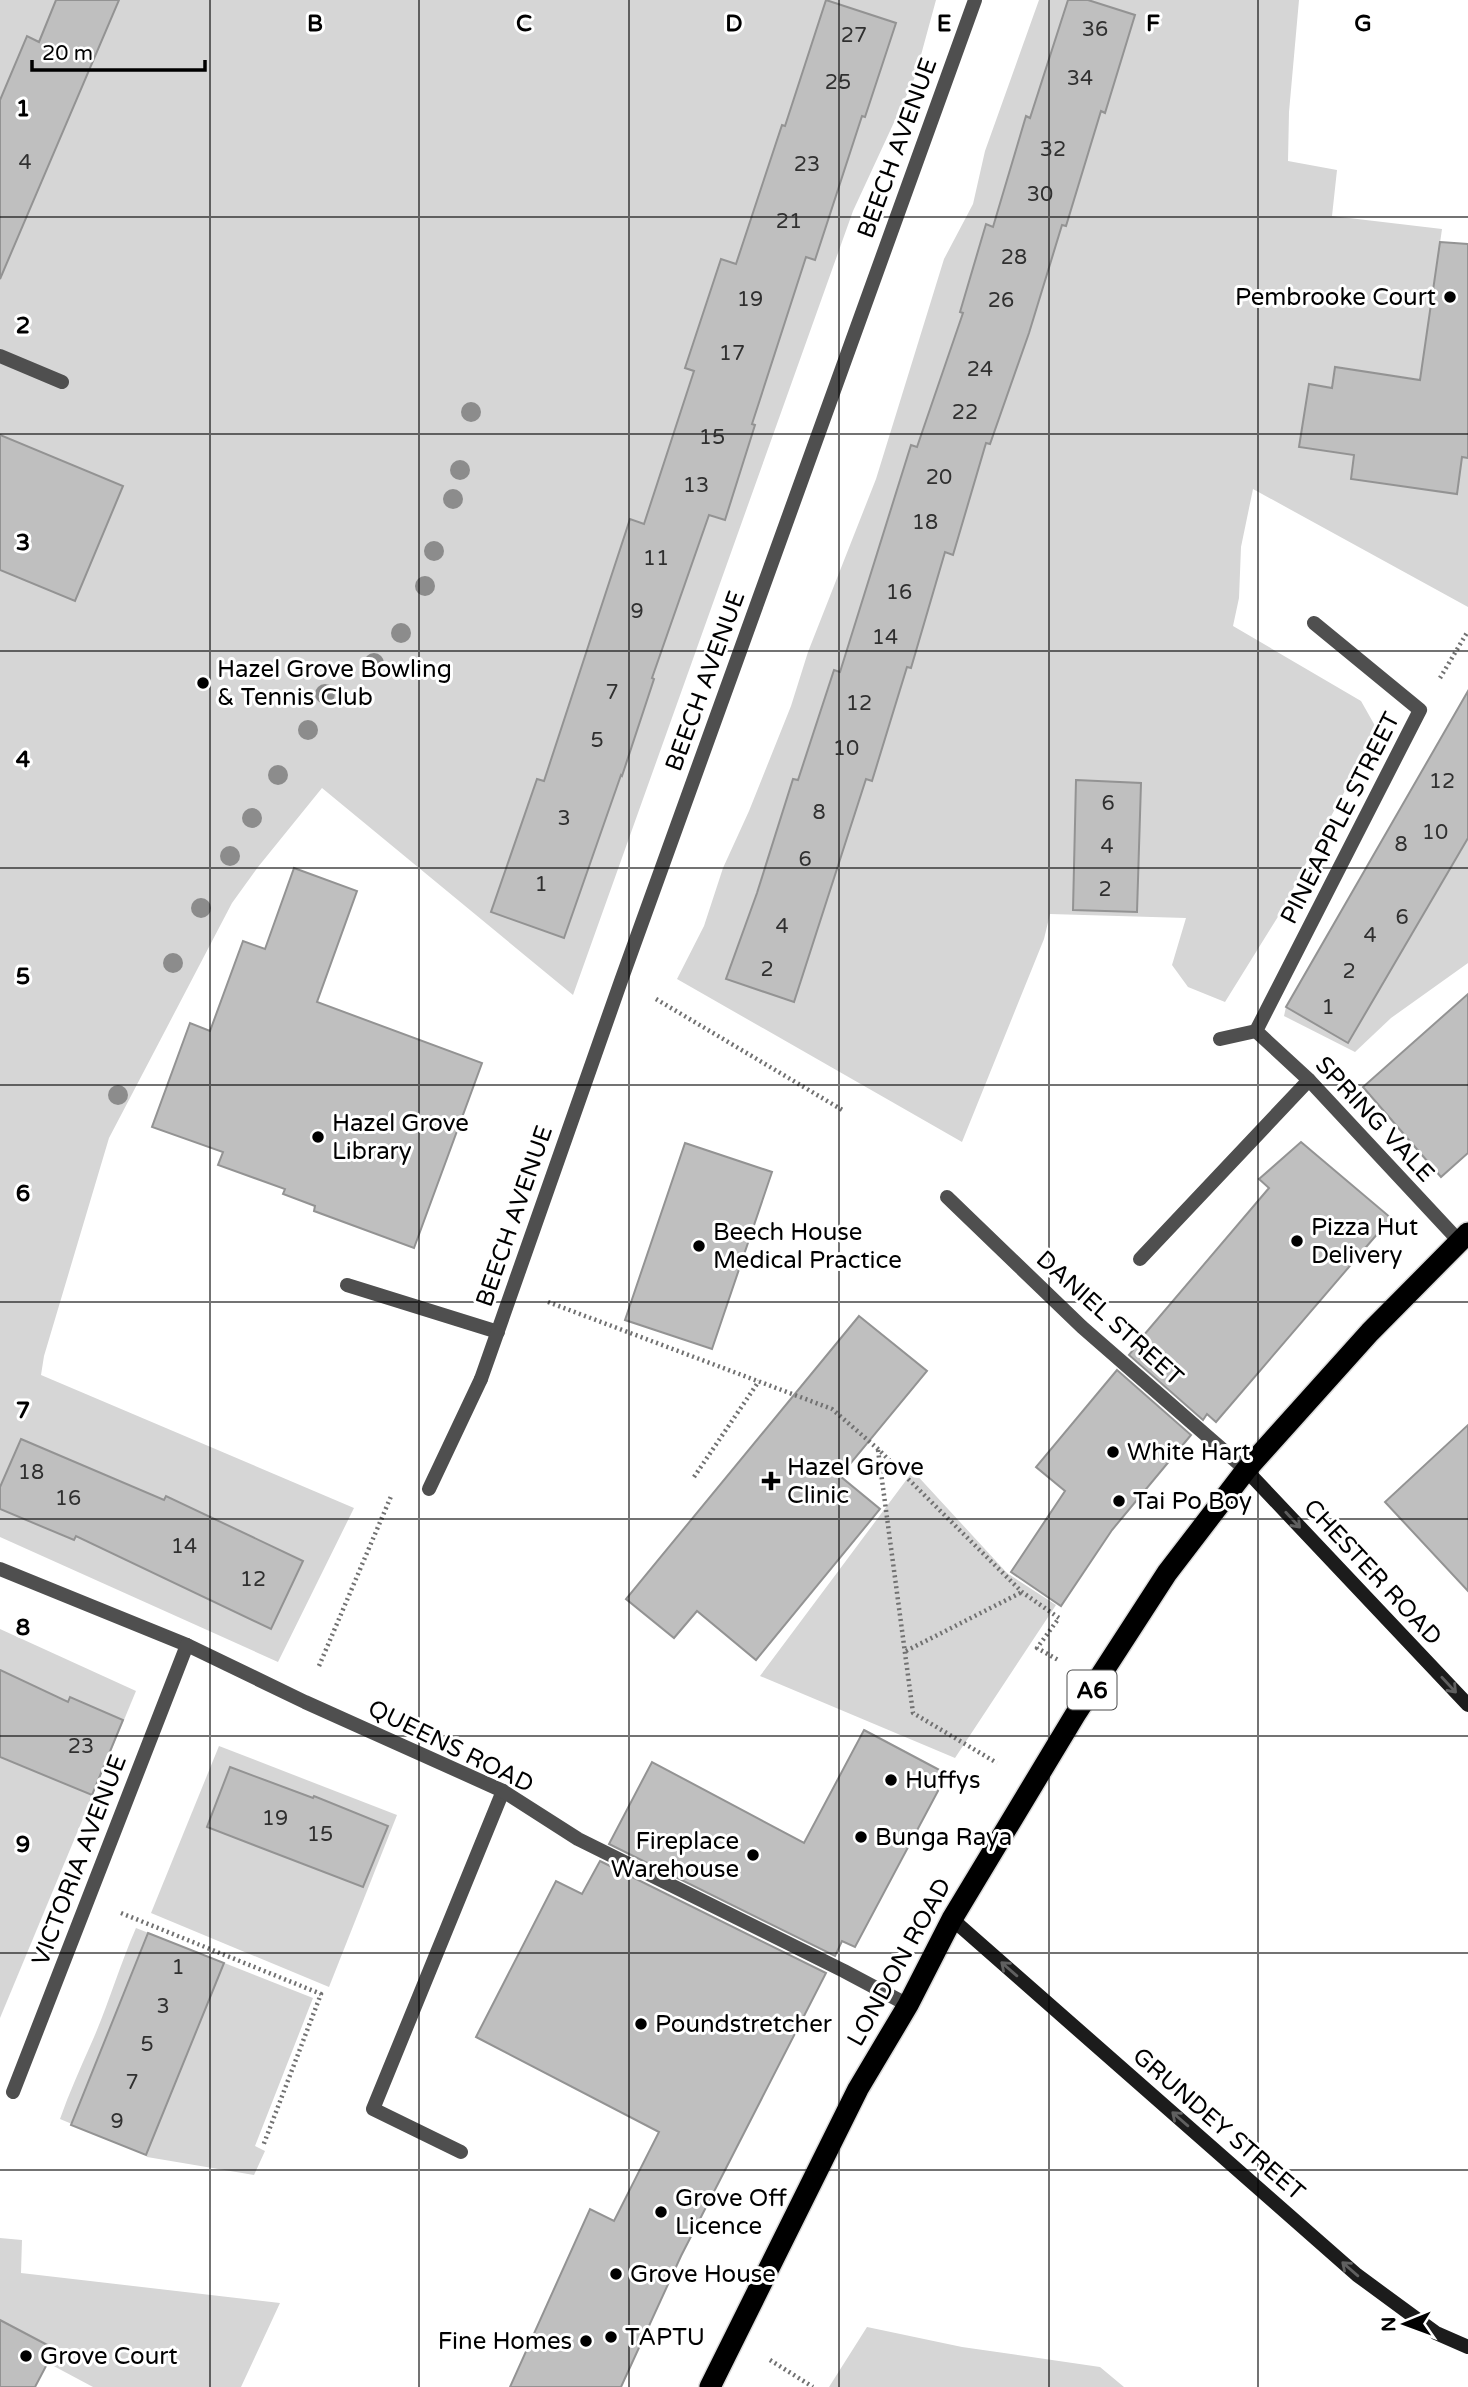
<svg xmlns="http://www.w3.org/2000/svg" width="1468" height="2387" viewBox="0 0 1468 2387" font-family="'Varela Round',sans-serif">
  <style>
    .green { fill: #d6d6d6 }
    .building { fill: #bfbfbf; stroke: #939393; stroke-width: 2 }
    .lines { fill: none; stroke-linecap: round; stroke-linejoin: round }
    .highway-casing { stroke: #dbdbdb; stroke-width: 24 }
    .path { stroke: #717171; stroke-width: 4.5; stroke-dasharray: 2 3.5; stroke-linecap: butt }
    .lane { stroke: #4f4f4f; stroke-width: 14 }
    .street { stroke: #4f4f4f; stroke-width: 14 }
    .secondary { stroke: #1c1c1c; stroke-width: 14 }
    .highway { stroke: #000; stroke-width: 21 }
    .tree { fill: #8c8c8c }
    .oneway { stroke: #606060 }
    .grid { fill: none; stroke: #000; stroke-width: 2; stroke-opacity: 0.55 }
    .poi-dot { fill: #000; stroke: #fff; stroke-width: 2.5 }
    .labels { text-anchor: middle; stroke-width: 6; stroke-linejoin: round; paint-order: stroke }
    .number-label { font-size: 21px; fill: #303030 }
    .shield { fill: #fff; stroke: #4c4c4c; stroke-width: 2 }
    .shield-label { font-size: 23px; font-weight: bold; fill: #000 }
    .street-label { font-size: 24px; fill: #000; stroke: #fff }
    .poi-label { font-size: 24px; fill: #000; stroke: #fff; text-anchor: start }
    .grid-label { font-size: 23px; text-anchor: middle; font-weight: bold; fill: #000; stroke: #fff; stroke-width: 6; stroke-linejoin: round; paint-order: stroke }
  </style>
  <rect width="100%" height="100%" fill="#fff"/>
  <g class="green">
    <path d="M0,0H936L915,77L853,211L573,995L322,788L258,867L232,903L109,1138L44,1356L41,1375L354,1508L278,1662L0,1537Z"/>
    <path d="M1039,0H1299L1289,112L1288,161L1337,170L1332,216L1442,229L1423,362L1437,382L1336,367L1332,388L1309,385L1299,446L1354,455L1351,479L1457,494L1462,457L1468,458V607L1253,489L1241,547L1239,598L1233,626L1361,701L1378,731L1314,847L1284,907L1225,1002L1188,987L1172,965L1186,918L1050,914L1044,939L962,1142L677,979L704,926L723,868L749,811L791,706L808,652L876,479L944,259L973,204L985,151Z"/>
    <path d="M1453,717L1468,725V963L1391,1018L1355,1052L1284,1016L1286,1007Z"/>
    <path d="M913,1471L1007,1573L1056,1605L955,1758L760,1676Z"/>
    <path d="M0,1629L136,1691L0,2018Z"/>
    <path d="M219,1746L397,1815L329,1987L151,1913Z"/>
    <path d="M136,1928L313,1998L255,2146L265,2151L254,2175L147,2157L146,2155L60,2119C69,2093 80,2069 91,2044C108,2006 119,1967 136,1928Z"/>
    <path d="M0,2238L22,2240L21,2273L280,2303L241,2387H93L48,2363L55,2348L0,2320Z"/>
    <path d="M867,2327L962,2347L1100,2367L1124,2387H829Z"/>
  </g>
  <g class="building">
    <path d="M56,0H119L0,279V100L27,36L39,42Z"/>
    <path d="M826,0L896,23L865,117L862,116L815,260L806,257L752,424L755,425L725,520L709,515L652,678L654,679L622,776L621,775L564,938L491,912L537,779L544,781L630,519L644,524L694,371L685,368L721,259L736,264L782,125L785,126Z"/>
    <path d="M1068,0H1088L1135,15L1105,113L1101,111L1066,226L1062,225L1029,333L990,444L986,443L953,555L945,552L911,668L907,667L872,781L866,779L794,1002L726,979L757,893L793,779L798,780L834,670L840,672L911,445L917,447L963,313L960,312L986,224L993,227L1026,116L1030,118Z"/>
    <path d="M1440,242L1468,244V458L1462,457L1457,494L1351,479L1354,455L1299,447L1309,384L1332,388L1335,367L1420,380Z"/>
    <path d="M0,435L123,486L75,601L0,570Z"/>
    <path d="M1468,691V838L1348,1043L1286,1007Z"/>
    <path d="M1076,780L1141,783L1137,912L1073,910Z"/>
    <path d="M294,868L357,891L317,1002L482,1063L414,1248L314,1211L315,1206L283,1194L285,1189L218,1165L223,1152L152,1127L190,1023L210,1031L243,941L265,949Z"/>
    <path d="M1468,994V1153L1441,1177L1363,1087Z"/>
    <path d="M1301,1142L1391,1218L1216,1422L1207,1414L1203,1420L1129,1355L1133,1350L1132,1349L1269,1188L1259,1179Z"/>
    <path d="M685,1143L772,1172L712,1349L625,1320Z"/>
    <path d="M859,1316L927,1371L840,1476L880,1509L756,1660L697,1611L674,1638L626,1599Z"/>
    <path d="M1117,1370L1191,1435L1112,1530L1061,1606L1011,1572L1065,1491L1036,1467Z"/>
    <path d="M1468,1425V1591L1385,1502Z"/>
    <path d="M21,1439L164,1500L166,1496L303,1561L271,1629L76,1536L74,1540L0,1509V1487Z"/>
    <path d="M0,1670L68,1702L70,1697L123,1720L92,1795L0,1757Z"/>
    <path d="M864,1730L947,1774L855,1947L842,1941L835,1956L609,1844L652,1762L804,1843Z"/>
    <path d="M230,1767L313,1798L314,1796L388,1826L363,1887L207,1827Z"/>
    <path d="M600,1861L826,1973L681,2256L621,2387H510L590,2209L614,2221L659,2132L476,2037L556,1881L582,1894Z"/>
    <path d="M148,1933L224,1963L146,2155L71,2125Z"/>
    <path d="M0,2320L55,2349L35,2387H0Z"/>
  </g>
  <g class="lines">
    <defs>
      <path id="highway" d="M710,2387L858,2089L908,2005L952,1919L1075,1715L1167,1573L1246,1470L1370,1332L1468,1233"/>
    </defs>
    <use href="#highway" class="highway-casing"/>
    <g class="path">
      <path d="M1440,678L1468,631"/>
      <path d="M656,999L844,1111"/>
      <path d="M548,1302L832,1409L878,1449L1022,1592L1059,1618L1037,1648L1060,1661"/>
      <path d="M878,1450L913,1713L997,1763"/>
      <path d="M694,1477L759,1381"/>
      <path d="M906,1651L1022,1592"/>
      <path d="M319,1666L392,1494"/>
      <path d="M121,1913L321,1994L263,2146"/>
      <path d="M770,2360L813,2387"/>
    </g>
    <g class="lane">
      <path d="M0,356L62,382"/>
      <path d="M1220,1039L1256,1031"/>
      <path d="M1140,1259L1309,1080"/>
      <path d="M347,1285L498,1332"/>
      <path d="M429,1489L481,1379"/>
      <path d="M461,2152L373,2109L503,1791"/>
    </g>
    <g class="street">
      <path d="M1314,623L1420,710L1256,1031L1309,1080L1459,1241"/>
      <path d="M947,1197L1082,1327L1246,1470"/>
      <path d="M481,1379L622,978L975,0"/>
      <path d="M0,1569L187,1645L305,1702L503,1791L578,1839L844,1971L908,2005"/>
      <path d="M13,2092L187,1645"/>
    </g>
    <g class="secondary">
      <path d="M1246,1470L1468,1705"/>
      <path d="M952,1919L1357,2275L1436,2333L1468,2347"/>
    </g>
    <use href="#highway" class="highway"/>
  </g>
  <g class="tree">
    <circle cx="471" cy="412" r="10"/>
    <circle cx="460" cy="470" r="10"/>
    <circle cx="453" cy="499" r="10"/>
    <circle cx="434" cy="551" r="10"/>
    <circle cx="425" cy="586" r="10"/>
    <circle cx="401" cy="633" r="10"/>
    <circle cx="374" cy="663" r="10"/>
    <circle cx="325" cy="694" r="10"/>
    <circle cx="308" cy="730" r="10"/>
    <circle cx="278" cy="775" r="10"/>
    <circle cx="252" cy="818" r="10"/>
    <circle cx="230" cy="856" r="10"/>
    <circle cx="201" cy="908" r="10"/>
    <circle cx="173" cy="963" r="10"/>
    <circle cx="118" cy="1095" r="10"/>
  </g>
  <defs><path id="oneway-shaft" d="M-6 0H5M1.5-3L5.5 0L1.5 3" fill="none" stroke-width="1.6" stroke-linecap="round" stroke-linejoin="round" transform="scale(1.75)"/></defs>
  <g class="oneway">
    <use href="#oneway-shaft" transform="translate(1293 1520) rotate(47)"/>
    <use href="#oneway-shaft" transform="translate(1449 1685) rotate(47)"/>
    <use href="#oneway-shaft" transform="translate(1009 1969) rotate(-139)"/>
    <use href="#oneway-shaft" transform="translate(1180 2119) rotate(-139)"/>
    <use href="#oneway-shaft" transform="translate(1350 2269) rotate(-139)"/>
  </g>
  <path class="grid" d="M210,0V2387M419,0V2387M629,0V2387M839,0V2387M1049,0V2387M1258,0V2387M0,217H1468M0,434H1468M0,651H1468M0,868H1468M0,1085H1468M0,1302H1468M0,1519H1468M0,1736H1468M0,1953H1468M0,2170H1468"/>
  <g class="poi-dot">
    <circle cx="1450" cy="297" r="7"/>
    <circle cx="203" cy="683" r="7"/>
    <circle cx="318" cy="1137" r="7"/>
    <circle cx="1297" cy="1241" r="7"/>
    <circle cx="699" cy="1246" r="7"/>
    <circle cx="1113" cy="1452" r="7"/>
    <path d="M767.5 1470.5h7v7h7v7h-7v7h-7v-7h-7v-7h7z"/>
    <circle cx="1119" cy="1501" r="7"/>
    <circle cx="891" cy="1780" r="7"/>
    <circle cx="861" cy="1837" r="7"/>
    <circle cx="753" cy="1855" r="7"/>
    <circle cx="641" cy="2024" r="7"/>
    <circle cx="661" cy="2212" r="7"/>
    <circle cx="616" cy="2274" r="7"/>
    <circle cx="611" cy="2337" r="7"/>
    <circle cx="586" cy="2341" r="7"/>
    <circle cx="26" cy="2356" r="7"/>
  </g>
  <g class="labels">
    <g class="number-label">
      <text x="1095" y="36">36</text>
      <text x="854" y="42">27</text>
      <text x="1080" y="85">34</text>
      <text x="838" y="89">25</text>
      <text x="1053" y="156">32</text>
      <text x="25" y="169">4</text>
      <text x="807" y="171">23</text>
      <text x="1040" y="201">30</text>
      <text x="789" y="228">21</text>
      <text x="1014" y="264">28</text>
      <text x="750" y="306">19</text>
      <text x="1001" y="307">26</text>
      <text x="732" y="360">17</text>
      <text x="980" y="376">24</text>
      <text x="965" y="419">22</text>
      <text x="712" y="444">15</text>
      <text x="939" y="484">20</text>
      <text x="696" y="492">13</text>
      <text x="925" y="529">18</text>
      <text x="656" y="565">11</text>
      <text x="899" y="599">16</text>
      <text x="637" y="618">9</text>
      <text x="885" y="644">14</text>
      <text x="612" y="699">7</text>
      <text x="859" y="710">12</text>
      <text x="597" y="747">5</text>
      <text x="846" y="755">10</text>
      <text x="1442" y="788">12</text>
      <text x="1108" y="810">6</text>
      <text x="819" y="819">8</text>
      <text x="564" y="825">3</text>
      <text x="1435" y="839">10</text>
      <text x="1401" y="851">8</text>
      <text x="1107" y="853">4</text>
      <text x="805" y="866">6</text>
      <text x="541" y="891">1</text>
      <text x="1105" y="896">2</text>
      <text x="1402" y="924">6</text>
      <text x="782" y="933">4</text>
      <text x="1370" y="942">4</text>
      <text x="767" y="976">2</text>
      <text x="1349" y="978">2</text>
      <text x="1328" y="1014">1</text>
      <text x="31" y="1479">18</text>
      <text x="68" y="1505">16</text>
      <text x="184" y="1553">14</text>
      <text x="253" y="1586">12</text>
      <text x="81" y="1753">23</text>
      <text x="275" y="1825">19</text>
      <text x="320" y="1841">15</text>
      <text x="178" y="1974">1</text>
      <text x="163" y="2013">3</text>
      <text x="147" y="2051">5</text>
      <text x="132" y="2089">7</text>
      <text x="117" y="2128">9</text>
    </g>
    <rect class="shield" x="1067.5" y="1670.5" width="49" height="39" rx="5"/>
    <g class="shield-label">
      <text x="1092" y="1698">A6</text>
    </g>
    <g class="street-label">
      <text transform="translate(897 148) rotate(-70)" y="8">BEECH AVENUE</text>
      <text transform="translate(705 681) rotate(-70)" y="8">BEECH AVENUE</text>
      <text transform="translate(1340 818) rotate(-63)" y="8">PINEAPPLE STREET</text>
      <text transform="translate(1375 1119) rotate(47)" y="8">SPRING VALE</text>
      <text transform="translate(514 1216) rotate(-71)" y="8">BEECH AVENUE</text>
      <text transform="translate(1110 1318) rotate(42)" y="8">DANIEL STREET</text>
      <text transform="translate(1373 1572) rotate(47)" y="8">CHESTER ROAD</text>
      <text transform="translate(451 1746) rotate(26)" y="8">QUEENS ROAD</text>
      <text transform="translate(79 1860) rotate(-69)" y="8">VICTORIA AVENUE</text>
      <text transform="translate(899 1962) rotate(-61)" y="8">LONDON ROAD</text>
      <text transform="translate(1219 2124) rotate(41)" y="8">GRUNDEY STREET</text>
    </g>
    <g class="poi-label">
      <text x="1436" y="305" text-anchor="end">Pembrooke Court</text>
      <text x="217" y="677">Hazel Grove Bowling<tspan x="217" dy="28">&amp; Tennis Club</tspan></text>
      <text x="332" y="1131">Hazel Grove<tspan x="332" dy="28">Library</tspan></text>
      <text x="1311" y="1235">Pizza Hut<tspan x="1311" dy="28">Delivery</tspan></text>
      <text x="713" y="1240">Beech House<tspan x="713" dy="28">Medical Practice</tspan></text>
      <text x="1127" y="1460">White Hart</text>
      <text x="787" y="1475">Hazel Grove<tspan x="787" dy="28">Clinic</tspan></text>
      <text x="1133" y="1509">Tai Po Boy</text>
      <text x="905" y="1788">Huffys</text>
      <text x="875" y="1845">Bunga Raya</text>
      <text x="739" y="1849" text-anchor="end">Fireplace<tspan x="739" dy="28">Warehouse</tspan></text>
      <text x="655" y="2032">Poundstretcher</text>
      <text x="675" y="2206">Grove Off<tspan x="675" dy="28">Licence</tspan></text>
      <text x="630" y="2282">Grove House</text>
      <text x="625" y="2345">TAPTU</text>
      <text x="572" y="2349" text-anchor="end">Fine Homes</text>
      <text x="40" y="2364">Grove Court</text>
    </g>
  </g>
  <g class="grid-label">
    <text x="315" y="31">B</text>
    <text x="524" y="31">C</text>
    <text x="734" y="31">D</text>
    <text x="944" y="31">E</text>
    <text x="1153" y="31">F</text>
    <text x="1363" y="31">G</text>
    <text x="23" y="116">1</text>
    <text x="23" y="333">2</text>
    <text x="23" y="550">3</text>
    <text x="23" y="767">4</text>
    <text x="23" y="984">5</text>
    <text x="23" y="1201">6</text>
    <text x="23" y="1418">7</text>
    <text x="23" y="1635">8</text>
    <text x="23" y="1852">9</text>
  </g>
  <g transform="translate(1405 2324) rotate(269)" stroke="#ffffff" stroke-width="5" paint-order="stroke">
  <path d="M0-5L12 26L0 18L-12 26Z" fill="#000000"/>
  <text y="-10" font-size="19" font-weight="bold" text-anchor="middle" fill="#000000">N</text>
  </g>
  <path d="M32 60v10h173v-10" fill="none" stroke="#000000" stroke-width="3.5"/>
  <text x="42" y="60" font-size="21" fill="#000000" stroke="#ffffff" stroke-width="5" paint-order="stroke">20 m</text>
</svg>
